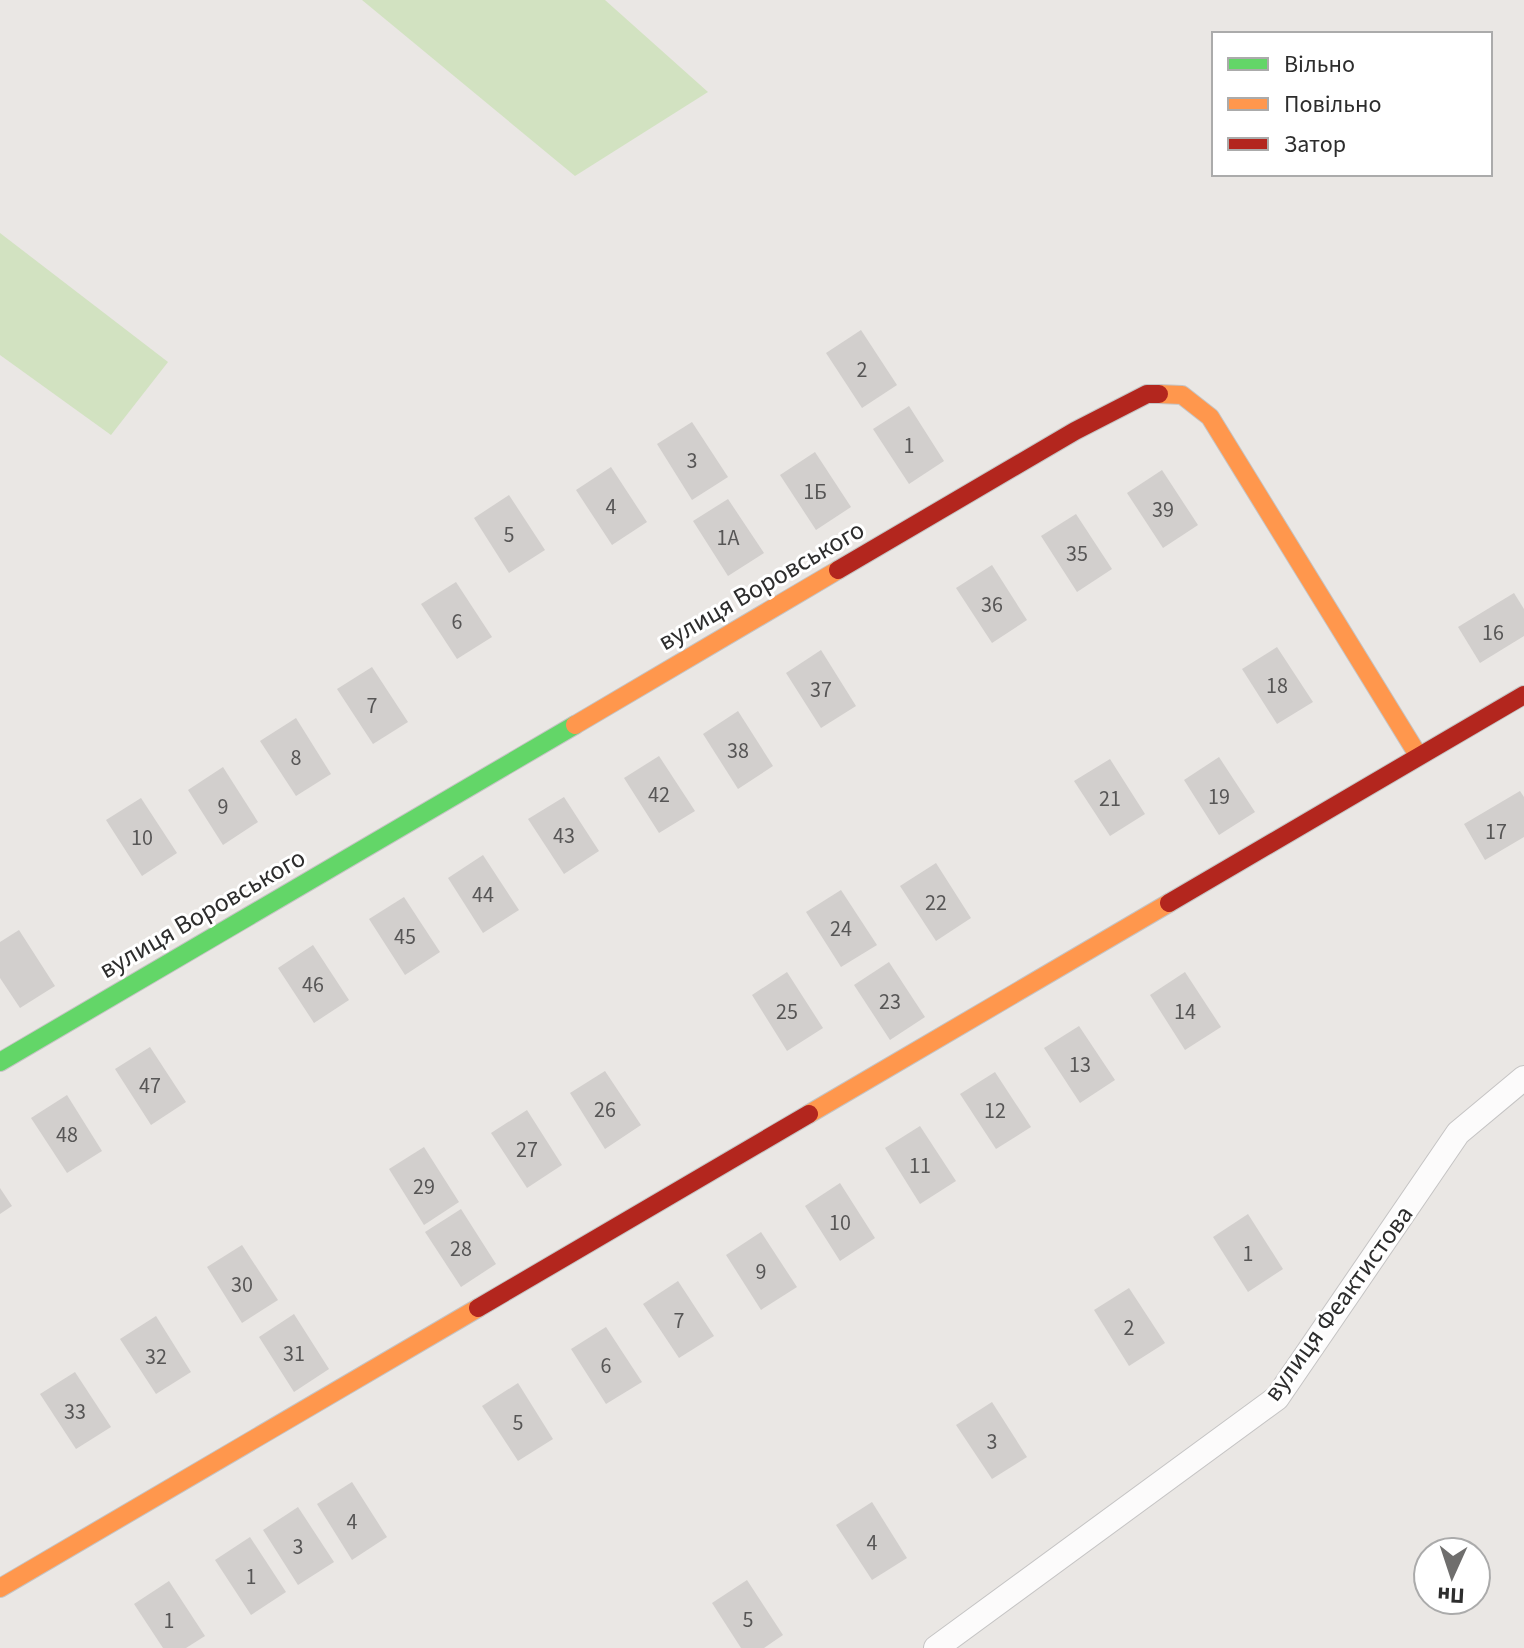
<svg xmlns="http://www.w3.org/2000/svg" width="1524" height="1648" viewBox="0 0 1524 1648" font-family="'Source Sans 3',sans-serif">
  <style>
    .green { fill: #d2e2c1 }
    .building { fill: #d2cfcd }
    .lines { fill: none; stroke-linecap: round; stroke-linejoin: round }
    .street-casing { stroke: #c5c4c4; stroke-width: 26 }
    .fast-casing { stroke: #c5c4c4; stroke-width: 20 }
    .slow-casing { stroke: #c5c4c4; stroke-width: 20 }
    .jam-casing { stroke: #c5c4c4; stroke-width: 20 }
    .street { stroke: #fcfbfb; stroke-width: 24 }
    .fast { stroke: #63d668; stroke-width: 18 }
    .slow { stroke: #ff974d; stroke-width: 18 }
    .jam { stroke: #b3261e; stroke-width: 18 }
    .labels { text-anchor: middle; stroke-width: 6; stroke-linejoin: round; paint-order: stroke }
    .number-label { font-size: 22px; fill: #575656 }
    .street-label { font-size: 26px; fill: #2d2d2d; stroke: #fff }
  </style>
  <rect width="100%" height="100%" fill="#eae7e4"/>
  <g class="green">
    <path d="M362,0H605L708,92L575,176Z"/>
    <path d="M0,233L168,362L111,435L0,355Z"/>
  </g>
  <g class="building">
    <path d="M861,330L897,385L862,408L826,353Z"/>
    <path d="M909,406L944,461L909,484L873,429Z"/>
    <path d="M692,422L728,477L692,500L657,444Z"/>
    <path d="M815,452L851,507L816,530L780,475Z"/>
    <path d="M611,467L647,522L612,545L576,490Z"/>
    <path d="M1162,470L1198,525L1163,548L1127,493Z"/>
    <path d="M509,495L545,550L509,573L474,518Z"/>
    <path d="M728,499L764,553L728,576L693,521Z"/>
    <path d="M1076,514L1112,569L1077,592L1041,536Z"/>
    <path d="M992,565L1027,620L992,643L956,588Z"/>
    <path d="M456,582L492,637L457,659L421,604Z"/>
    <path d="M1514,593L1524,609V636L1480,663L1458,627Z"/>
    <path d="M1277,647L1313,702L1277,724L1242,669Z"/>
    <path d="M821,650L856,706L821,728L786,673Z"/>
    <path d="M372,667L408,722L373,744L337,689Z"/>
    <path d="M738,711L773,766L738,789L703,734Z"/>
    <path d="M296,718L331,774L296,796L260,741Z"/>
    <path d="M659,756L695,811L659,833L624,778Z"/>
    <path d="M1219,757L1255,812L1219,835L1184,780Z"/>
    <path d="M1110,759L1145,814L1110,836L1074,781Z"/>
    <path d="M223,767L258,822L223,845L188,790Z"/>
    <path d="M1520,791L1524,797V837L1485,860L1464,824Z"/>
    <path d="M564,797L599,851L564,874L528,819Z"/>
    <path d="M141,798L177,853L142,876L106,820Z"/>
    <path d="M483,855L519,910L483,933L448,878Z"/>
    <path d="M936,863L971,918L936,941L900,886Z"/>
    <path d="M841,890L877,945L841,967L806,912Z"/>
    <path d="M404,897L440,952L405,975L369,919Z"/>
    <path d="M19,930L55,986L20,1008L0,978V942Z"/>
    <path d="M313,945L349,1000L314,1023L278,968Z"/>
    <path d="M889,962L925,1017L890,1040L854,985Z"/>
    <path d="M787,972L823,1028L787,1051L752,995Z"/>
    <path d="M1185,972L1221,1027L1185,1050L1150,995Z"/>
    <path d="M1079,1026L1115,1080L1080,1103L1044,1048Z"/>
    <path d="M150,1047L186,1102L151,1125L115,1069Z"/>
    <path d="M605,1071L641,1125L605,1149L570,1093Z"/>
    <path d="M995,1072L1031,1127L996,1149L960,1094Z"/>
    <path d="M67,1095L102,1151L67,1173L31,1118Z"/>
    <path d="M527,1110L562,1165L527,1188L491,1133Z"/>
    <path d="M920,1126L956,1181L920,1204L885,1148Z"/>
    <path d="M424,1147L459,1202L424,1225L389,1169Z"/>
    <path d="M840,1183L875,1238L840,1261L805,1206Z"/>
    <path d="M0,1188L12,1206L0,1214Z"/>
    <path d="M461,1209L496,1264L461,1287L425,1232Z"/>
    <path d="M1248,1214L1283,1269L1248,1292L1213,1237Z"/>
    <path d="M761,1232L797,1287L761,1310L726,1255Z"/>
    <path d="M242,1245L278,1300L242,1323L207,1267Z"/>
    <path d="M678,1281L714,1336L679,1358L643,1304Z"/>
    <path d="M1129,1288L1165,1343L1129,1366L1094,1310Z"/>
    <path d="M294,1314L329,1369L294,1392L259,1337Z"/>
    <path d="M156,1316L191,1372L156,1394L120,1339Z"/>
    <path d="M606,1327L642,1382L606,1404L571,1349Z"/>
    <path d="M75,1372L111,1427L76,1449L40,1394Z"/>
    <path d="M518,1383L553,1439L518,1461L482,1406Z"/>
    <path d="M992,1402L1027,1457L992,1479L956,1425Z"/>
    <path d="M352,1482L387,1537L352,1560L317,1504Z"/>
    <path d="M872,1502L907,1558L872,1580L836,1525Z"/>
    <path d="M298,1507L334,1562L298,1585L263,1530Z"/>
    <path d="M250,1537L286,1592L251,1615L215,1560Z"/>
    <path d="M747,1580L783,1635L764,1648H741L712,1603Z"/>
    <path d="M169,1581L205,1636L186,1648H163L134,1604Z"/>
  </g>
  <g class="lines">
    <defs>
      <path id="street" d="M936,1648L1277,1398L1458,1133L1524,1078"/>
      <path id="fast" d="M0,1062L575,725"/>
      <g id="slow">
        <path d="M1159,394L1182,395L1210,417L1418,755"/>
        <path d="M575,725L838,570"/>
        <path d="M809,1114L1169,903"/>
        <path d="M0,1588L478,1308"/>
      </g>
      <g id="jam">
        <path d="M838,570L1075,431L1147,394H1159"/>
        <path d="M1169,903L1524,695"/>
        <path d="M478,1308L809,1114"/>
      </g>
    </defs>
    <use href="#street" class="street-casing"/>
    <use href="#fast" class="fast-casing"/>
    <use href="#slow" class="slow-casing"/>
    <use href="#jam" class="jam-casing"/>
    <use href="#street" class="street"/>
    <use href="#fast" class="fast"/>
    <use href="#slow" class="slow"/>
    <use href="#jam" class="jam"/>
  </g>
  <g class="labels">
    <g class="number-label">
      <text x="862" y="377">2</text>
      <text x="909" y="453">1</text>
      <text x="692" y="468">3</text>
      <text x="815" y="499">1Б</text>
      <text x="611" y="514">4</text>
      <text x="1163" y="517">39</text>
      <text x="509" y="542">5</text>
      <text x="728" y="545">1А</text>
      <text x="1077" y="561">35</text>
      <text x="992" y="612">36</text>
      <text x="457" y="629">6</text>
      <text x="1493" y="640">16</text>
      <text x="1277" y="693">18</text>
      <text x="821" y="697">37</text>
      <text x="372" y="713">7</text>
      <text x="738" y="758">38</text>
      <text x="296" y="765">8</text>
      <text x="659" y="802">42</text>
      <text x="1219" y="804">19</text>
      <text x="1110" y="806">21</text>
      <text x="223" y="814">9</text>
      <text x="1496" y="839">17</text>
      <text x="564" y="843">43</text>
      <text x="142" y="845">10</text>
      <text x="483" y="902">44</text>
      <text x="936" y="910">22</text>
      <text x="841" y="936">24</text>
      <text x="405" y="944">45</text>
      <text x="313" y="992">46</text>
      <text x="890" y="1009">23</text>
      <text x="787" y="1019">25</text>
      <text x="1185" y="1019">14</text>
      <text x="1080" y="1072">13</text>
      <text x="150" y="1093">47</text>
      <text x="605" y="1117">26</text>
      <text x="995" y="1118">12</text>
      <text x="67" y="1142">48</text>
      <text x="527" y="1157">27</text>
      <text x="920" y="1173">11</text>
      <text x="424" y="1194">29</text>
      <text x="840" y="1230">10</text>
      <text x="461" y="1256">28</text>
      <text x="1248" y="1261">1</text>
      <text x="761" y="1279">9</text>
      <text x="242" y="1292">30</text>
      <text x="679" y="1328">7</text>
      <text x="1129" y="1335">2</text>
      <text x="294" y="1361">31</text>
      <text x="156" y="1364">32</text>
      <text x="606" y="1373">6</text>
      <text x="75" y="1419">33</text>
      <text x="518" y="1430">5</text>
      <text x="992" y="1449">3</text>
      <text x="352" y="1529">4</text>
      <text x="872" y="1550">4</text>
      <text x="298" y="1554">3</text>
      <text x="251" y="1584">1</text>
      <text x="748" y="1627">5</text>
      <text x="169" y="1628">1</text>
    </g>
    <g class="street-label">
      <text transform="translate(761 585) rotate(-30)" y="9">вулиця Воровського</text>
      <text transform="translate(202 913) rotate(-30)" y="9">вулиця Воровського</text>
      <text transform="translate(1338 1303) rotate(-54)" y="9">вулиця Феактистова</text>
    </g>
  </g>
  <rect x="1212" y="32" width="280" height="144" fill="#ffffff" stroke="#ababab" stroke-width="2"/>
  <rect x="1228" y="58" width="40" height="12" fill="#63d668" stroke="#ababab" stroke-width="2"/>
  <text x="1284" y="72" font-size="24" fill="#2d2d2d">Вільно</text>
  <rect x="1228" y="98" width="40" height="12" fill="#ff974d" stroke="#ababab" stroke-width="2"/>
  <text x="1284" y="112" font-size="24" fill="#2d2d2d">Повільно</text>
  <rect x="1228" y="138" width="40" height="12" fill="#b3261e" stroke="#ababab" stroke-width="2"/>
  <text x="1284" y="152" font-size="24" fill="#2d2d2d">Затор</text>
  <g transform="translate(1452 1576) rotate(183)"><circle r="38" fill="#ffffff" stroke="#ababab" stroke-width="2"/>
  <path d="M0-6L14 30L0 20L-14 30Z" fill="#6f6e6d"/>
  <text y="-12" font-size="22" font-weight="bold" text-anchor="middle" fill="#2d2d2d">Пн</text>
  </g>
</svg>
